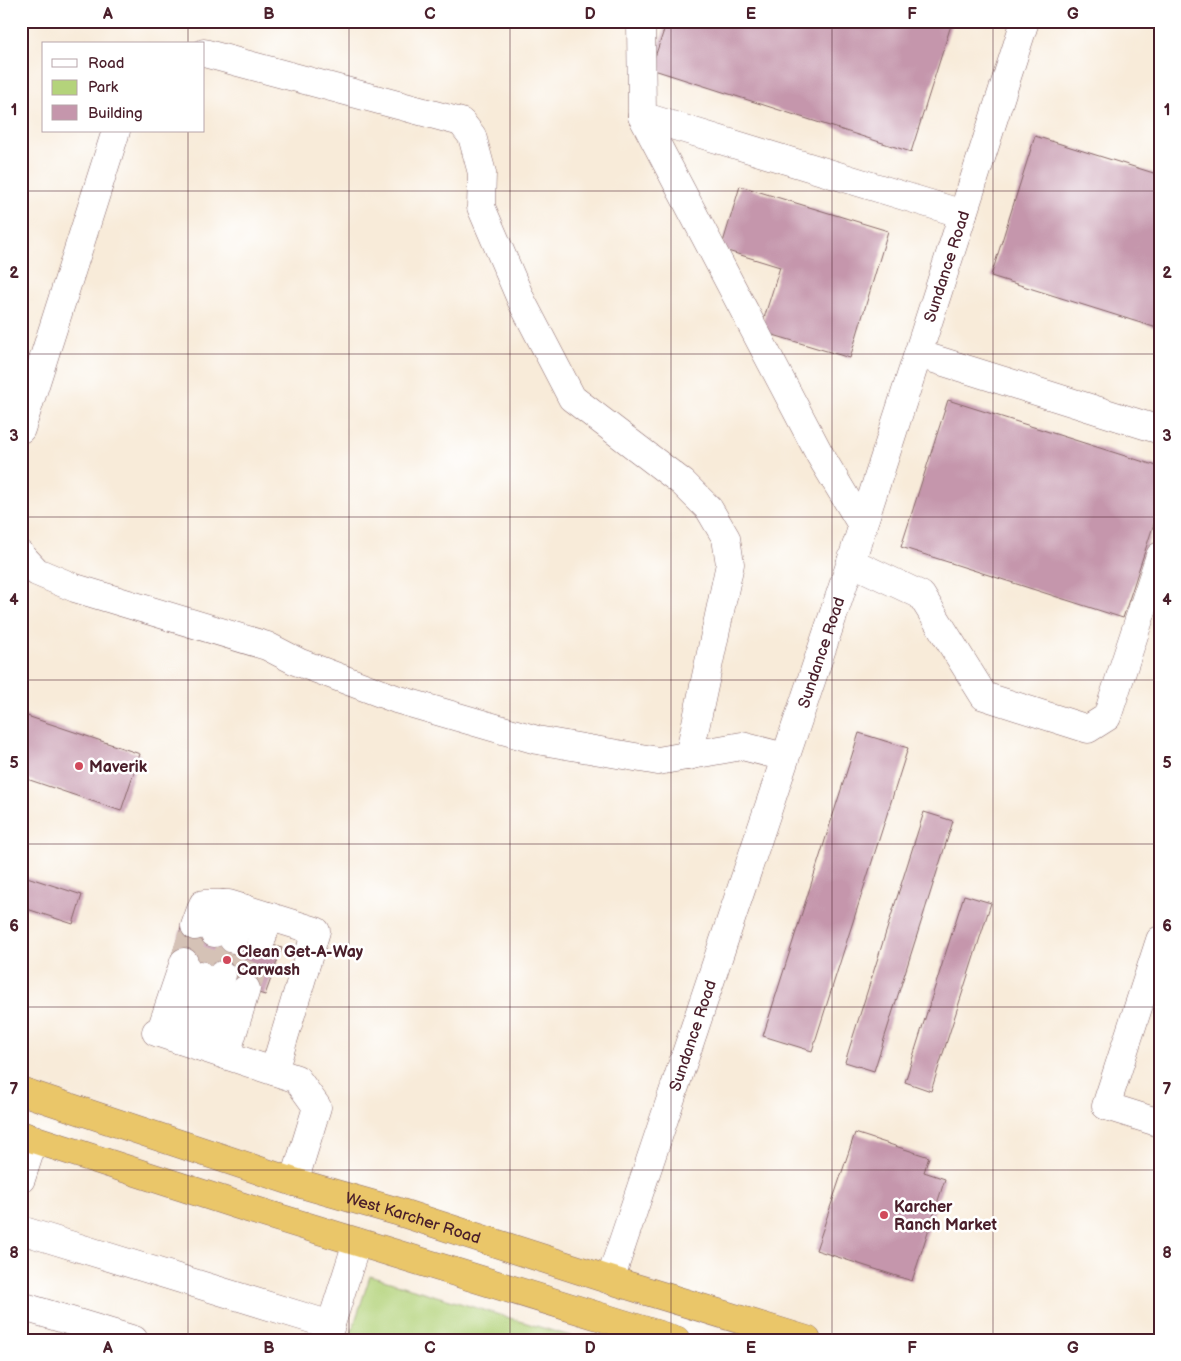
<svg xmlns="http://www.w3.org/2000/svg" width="1181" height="1361" viewBox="0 0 1181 1361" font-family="'Balsamiq Sans',sans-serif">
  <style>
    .green { fill: #b4d37b; stroke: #7f7953 }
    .building { fill: #c596ac }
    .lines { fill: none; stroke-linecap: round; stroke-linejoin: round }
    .minor-tunnel { stroke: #d5c2b6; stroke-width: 28; stroke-dasharray: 28 14; stroke-linecap: butt }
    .minor-casing { stroke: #876668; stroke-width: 29 }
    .highway-casing { stroke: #876668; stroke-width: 29 }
    .minor { stroke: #fff; stroke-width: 28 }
    .highway { stroke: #eac669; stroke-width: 28 }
    .grid { fill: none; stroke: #4a1f2b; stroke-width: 1; stroke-opacity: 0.55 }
    .poi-dot { fill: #d1495b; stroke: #fff; stroke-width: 2 }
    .labels { text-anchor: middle; stroke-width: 5; stroke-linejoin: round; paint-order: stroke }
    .street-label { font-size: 16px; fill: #4a1f2b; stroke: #fff }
    .poi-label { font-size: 16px; font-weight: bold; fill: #4a1f2b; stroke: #fff; text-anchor: start }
    .neatline { fill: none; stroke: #4a1f2b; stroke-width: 2 }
    .grid-label { font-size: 16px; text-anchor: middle; font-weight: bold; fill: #4a1f2b }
  </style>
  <rect width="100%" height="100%" fill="#fff"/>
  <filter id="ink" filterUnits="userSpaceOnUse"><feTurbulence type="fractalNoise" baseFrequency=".02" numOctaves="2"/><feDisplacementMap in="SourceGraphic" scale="10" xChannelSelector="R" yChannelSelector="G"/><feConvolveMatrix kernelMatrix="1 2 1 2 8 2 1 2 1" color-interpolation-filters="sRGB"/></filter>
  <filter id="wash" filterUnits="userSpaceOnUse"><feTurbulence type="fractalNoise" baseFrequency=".0096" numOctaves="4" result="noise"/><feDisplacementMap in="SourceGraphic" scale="20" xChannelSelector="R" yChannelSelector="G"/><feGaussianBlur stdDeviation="1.12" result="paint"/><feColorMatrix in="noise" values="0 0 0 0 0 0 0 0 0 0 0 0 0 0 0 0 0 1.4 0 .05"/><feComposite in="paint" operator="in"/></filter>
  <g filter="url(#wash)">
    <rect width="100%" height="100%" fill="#f8ebd9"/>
    <path class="green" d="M370,1276L583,1340H349Z"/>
    <g id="blocks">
      <g class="building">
        <path d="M667,21H950L952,22L911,152L651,69Z"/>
        <path d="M1035,136L1160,175V329L991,276Z"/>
        <path d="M740,186L888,231L850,358L760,331L780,267L721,249Z"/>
        <path d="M948,400L1160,467V505L1123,618L901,547Z"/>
        <path d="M21,714L140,754L121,811L21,777Z"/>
        <path d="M859,733L908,748L812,1051L763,1036Z"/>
        <path d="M924,812L953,821L874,1071L845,1062Z"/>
        <path d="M21,875L82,895L73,924L21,907Z"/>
        <path d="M964,895L991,903L931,1091L905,1082Z"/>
        <path d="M183,922L240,934L282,948L265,995L227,983L222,975L171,958Z"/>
        <path d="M855,1133L929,1157L924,1172L945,1179L912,1281L816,1250Z"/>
      </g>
    </g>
  </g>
  <g filter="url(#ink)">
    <use href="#blocks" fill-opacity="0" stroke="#876668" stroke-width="1"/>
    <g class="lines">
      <g class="minor-tunnel">
        <path d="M184,962L195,926"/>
        <path d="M200,975L214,933"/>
        <path d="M222,975L233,939"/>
        <path d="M246,989L261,941"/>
      </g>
      <defs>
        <g id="minor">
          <path d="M641,21L642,116L963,214"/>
          <path d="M204,53L461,122L472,136L482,173L481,207L522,302L572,398L683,483L709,509L726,538L730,564L689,756"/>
          <path d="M642,116L820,455L862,525"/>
          <path d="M918,354L1160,430"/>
          <path d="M21,429L116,131"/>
          <path d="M21,555L37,572L75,588L267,646L298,662L396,699L537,740L658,761L742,746L785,757"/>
          <path d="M851,562L921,595L984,696L1088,729L1107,717L1160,556"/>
          <path d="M195,926L203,904H229L316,931L274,1071"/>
          <path d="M214,933L223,904"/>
          <path d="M233,939L243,908"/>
          <path d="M1160,940L1106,1106L1160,1123"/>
          <path d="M261,941L269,916"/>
          <path d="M156,1032L297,1079L317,1107L294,1182"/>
          <path d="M160,1033L184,962"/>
          <path d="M180,1040L200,975"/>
          <path d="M202,1047L222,975"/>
          <path d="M226,1055L246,989"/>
          <path d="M21,1179L34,1139"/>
          <path d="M21,1230L331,1325"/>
          <path id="s1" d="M610,1280L851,562L1025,21"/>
          <path d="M21,1306L134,1340"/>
          <path d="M326,1340L357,1242"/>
        </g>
        <g id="highway">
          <path id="s2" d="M21,1091L294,1182L396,1211L610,1280L807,1340"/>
          <path d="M21,1135L247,1208L676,1340"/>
        </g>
      </defs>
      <use href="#minor" class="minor-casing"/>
      <use href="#highway" class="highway-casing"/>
      <use href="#minor" class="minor"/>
      <use href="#highway" class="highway"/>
    </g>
  </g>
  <path class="grid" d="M188,21V44M349,21V1340M510,21V1340M671,21V1340M832,21V1340M993,21V1340M188,131V1340M21,191H1160M21,354H1160M21,517H1160M21,680H1160M21,844H1160M21,1007H1160M21,1170H1160"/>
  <g class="poi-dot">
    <circle cx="79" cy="766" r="5"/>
    <circle cx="227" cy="960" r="5"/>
    <circle cx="884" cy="1215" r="5"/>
  </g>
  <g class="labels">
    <g class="street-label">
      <text dy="6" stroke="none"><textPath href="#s1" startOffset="1068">Sundance Road</textPath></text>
      <text dy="6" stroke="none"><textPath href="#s1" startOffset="662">Sundance Road</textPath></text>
      <text dy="6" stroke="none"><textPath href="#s1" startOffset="258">Sundance Road</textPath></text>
      <text dy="6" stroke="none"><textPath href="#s2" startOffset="412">West Karcher Road</textPath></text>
    </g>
    <g class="poi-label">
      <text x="89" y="772">Maverik</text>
      <text x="237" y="957">Clean Get-A-Way<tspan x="237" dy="18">Carwash</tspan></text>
      <text x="894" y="1212">Karcher<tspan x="894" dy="18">Ranch Market</tspan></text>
    </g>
  </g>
  <rect width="1181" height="1361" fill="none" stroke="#fff" stroke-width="55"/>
  <rect x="42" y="42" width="162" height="90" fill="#ffffff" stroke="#b7a5aa"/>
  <rect x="52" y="59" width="25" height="8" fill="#ffffff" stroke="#b7a5aa"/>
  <text x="88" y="68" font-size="15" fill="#4a1f2b">Road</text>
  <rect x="52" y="80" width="25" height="15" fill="#b4d37b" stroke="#b7a5aa"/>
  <text x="88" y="92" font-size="15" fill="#4a1f2b">Park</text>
  <rect x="52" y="105" width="25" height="15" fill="#c596ac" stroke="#b7a5aa"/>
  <text x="88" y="118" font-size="15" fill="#4a1f2b">Building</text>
  <rect x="28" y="28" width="1126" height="1306" class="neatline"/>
  <g class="grid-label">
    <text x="108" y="19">A</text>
    <text x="269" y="19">B</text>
    <text x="430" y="19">C</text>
    <text x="590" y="19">D</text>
    <text x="751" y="19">E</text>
    <text x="912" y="19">F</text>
    <text x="1073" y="19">G</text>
    <text x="14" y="115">1</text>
    <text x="1167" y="115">1</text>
    <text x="14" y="278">2</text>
    <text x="1167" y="278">2</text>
    <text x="14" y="441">3</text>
    <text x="1167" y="441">3</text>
    <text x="14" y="605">4</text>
    <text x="1167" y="605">4</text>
    <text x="14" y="768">5</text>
    <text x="1167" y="768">5</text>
    <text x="14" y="931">6</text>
    <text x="1167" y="931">6</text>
    <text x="14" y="1094">7</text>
    <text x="1167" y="1094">7</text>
    <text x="14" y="1258">8</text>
    <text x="1167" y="1258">8</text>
    <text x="108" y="1353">A</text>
    <text x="269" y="1353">B</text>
    <text x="430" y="1353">C</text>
    <text x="590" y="1353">D</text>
    <text x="751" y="1353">E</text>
    <text x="912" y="1353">F</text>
    <text x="1073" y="1353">G</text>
  </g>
</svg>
